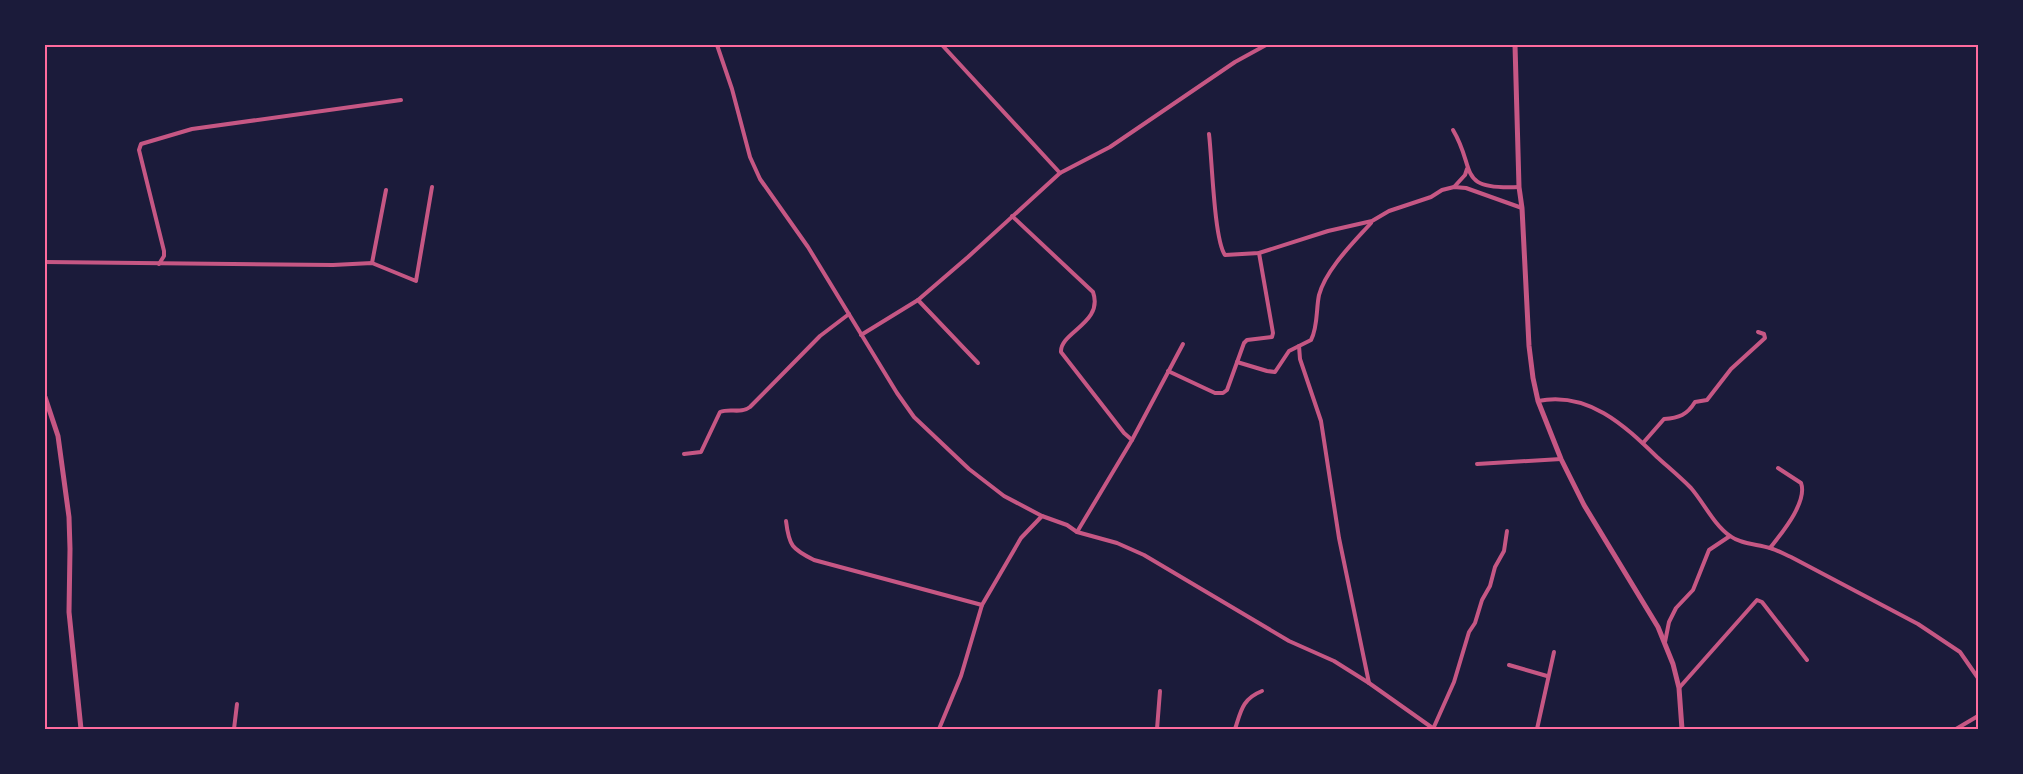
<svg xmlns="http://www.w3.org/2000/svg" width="2023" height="774" viewBox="0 0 2023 774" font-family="'Source Sans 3',sans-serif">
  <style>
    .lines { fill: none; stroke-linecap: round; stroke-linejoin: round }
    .minor { stroke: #c65784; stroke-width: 4 }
    .tertiary { stroke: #c65784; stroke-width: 5 }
    .neatline { fill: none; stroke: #ff6b9d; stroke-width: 2 }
  </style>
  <rect width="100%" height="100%" fill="#1b1b3a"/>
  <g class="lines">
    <g class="minor">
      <path d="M717,45L732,89L750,157L760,179L808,247L897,393L914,417L969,469L1004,496L1042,516L1067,525L1077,532L1117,543L1144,555L1289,641L1334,661L1369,683L1434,729"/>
      <path d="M942,45L1060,173"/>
      <path d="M1453,130C1477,170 1455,190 1519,187"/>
      <path d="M1209,134C1212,158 1214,240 1225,255L1259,253L1328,231L1372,221L1389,211L1431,197L1442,190L1454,187L1466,188L1522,208"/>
      <path d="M1454,187L1465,175L1467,169"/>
      <path d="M1012,216L1093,292C1104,323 1060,332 1061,352L1124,433L1132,440L1077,532"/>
      <path d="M45,262L333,265L372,263L416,281L432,187"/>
      <path d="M372,263L386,190"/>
      <path d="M159,264L164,256V251L139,150L141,144L192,129L401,100"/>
      <path d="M918,300L978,363"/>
      <path d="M861,335L918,300L968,257L1060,173L1110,147L1235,62L1266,45"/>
      <path d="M1299,346L1300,359L1321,421L1339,538L1369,683"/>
      <path d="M1237,362L1267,371L1275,372L1289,351L1311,340C1318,327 1316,309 1319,295C1326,269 1354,242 1371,223"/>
      <path d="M1168,371L1215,393H1223L1227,390L1244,343L1247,340L1272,337L1273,333L1259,253"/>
      <path d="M1538,401C1588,391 1624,425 1657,457C1668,467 1680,477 1691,488C1704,503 1714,525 1730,536C1741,544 1756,544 1770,548C1777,550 1784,554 1791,557L1918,624L1960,652L1978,678"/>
      <path d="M1132,440L1183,344"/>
      <path d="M1643,443L1664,419C1679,418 1687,415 1695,402L1707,400L1731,369L1765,338L1764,334L1758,332"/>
      <path d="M684,454L701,452L720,412C730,408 741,414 750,407L820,336L849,314"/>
      <path d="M1477,464L1561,459"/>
      <path d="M786,521C789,546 792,549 814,560L982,605"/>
      <path d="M1770,548C1781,534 1808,502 1801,483L1778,468"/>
      <path d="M1665,642L1669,622L1676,608L1693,590L1709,550L1730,536"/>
      <path d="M1509,665L1547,676"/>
      <path d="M1679,688L1757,600L1762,602L1807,660"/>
      <path d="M234,729L237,704"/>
      <path d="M939,729L961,676L982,605L1021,538L1042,516"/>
      <path d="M1157,729L1160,691"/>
      <path d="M1235,729C1241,711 1242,699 1262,691"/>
      <path d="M1433,729L1454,682L1469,632L1475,623L1482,600L1490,586L1495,567L1504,551L1507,531"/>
      <path d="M1537,729L1554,652"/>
      <path d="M1956,729L1978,716"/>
    </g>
    <g class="tertiary">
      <path d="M1515,45L1519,187L1522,208L1529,346L1533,378L1538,401L1561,459L1584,505L1658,627L1673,664L1679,688L1682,729"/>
      <path d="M45,397L58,436L69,517L70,549L69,612L81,729"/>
    </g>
  </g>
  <rect width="2023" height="774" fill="none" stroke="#1b1b3a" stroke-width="92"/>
  <rect x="46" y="46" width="1931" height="682" class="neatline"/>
</svg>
